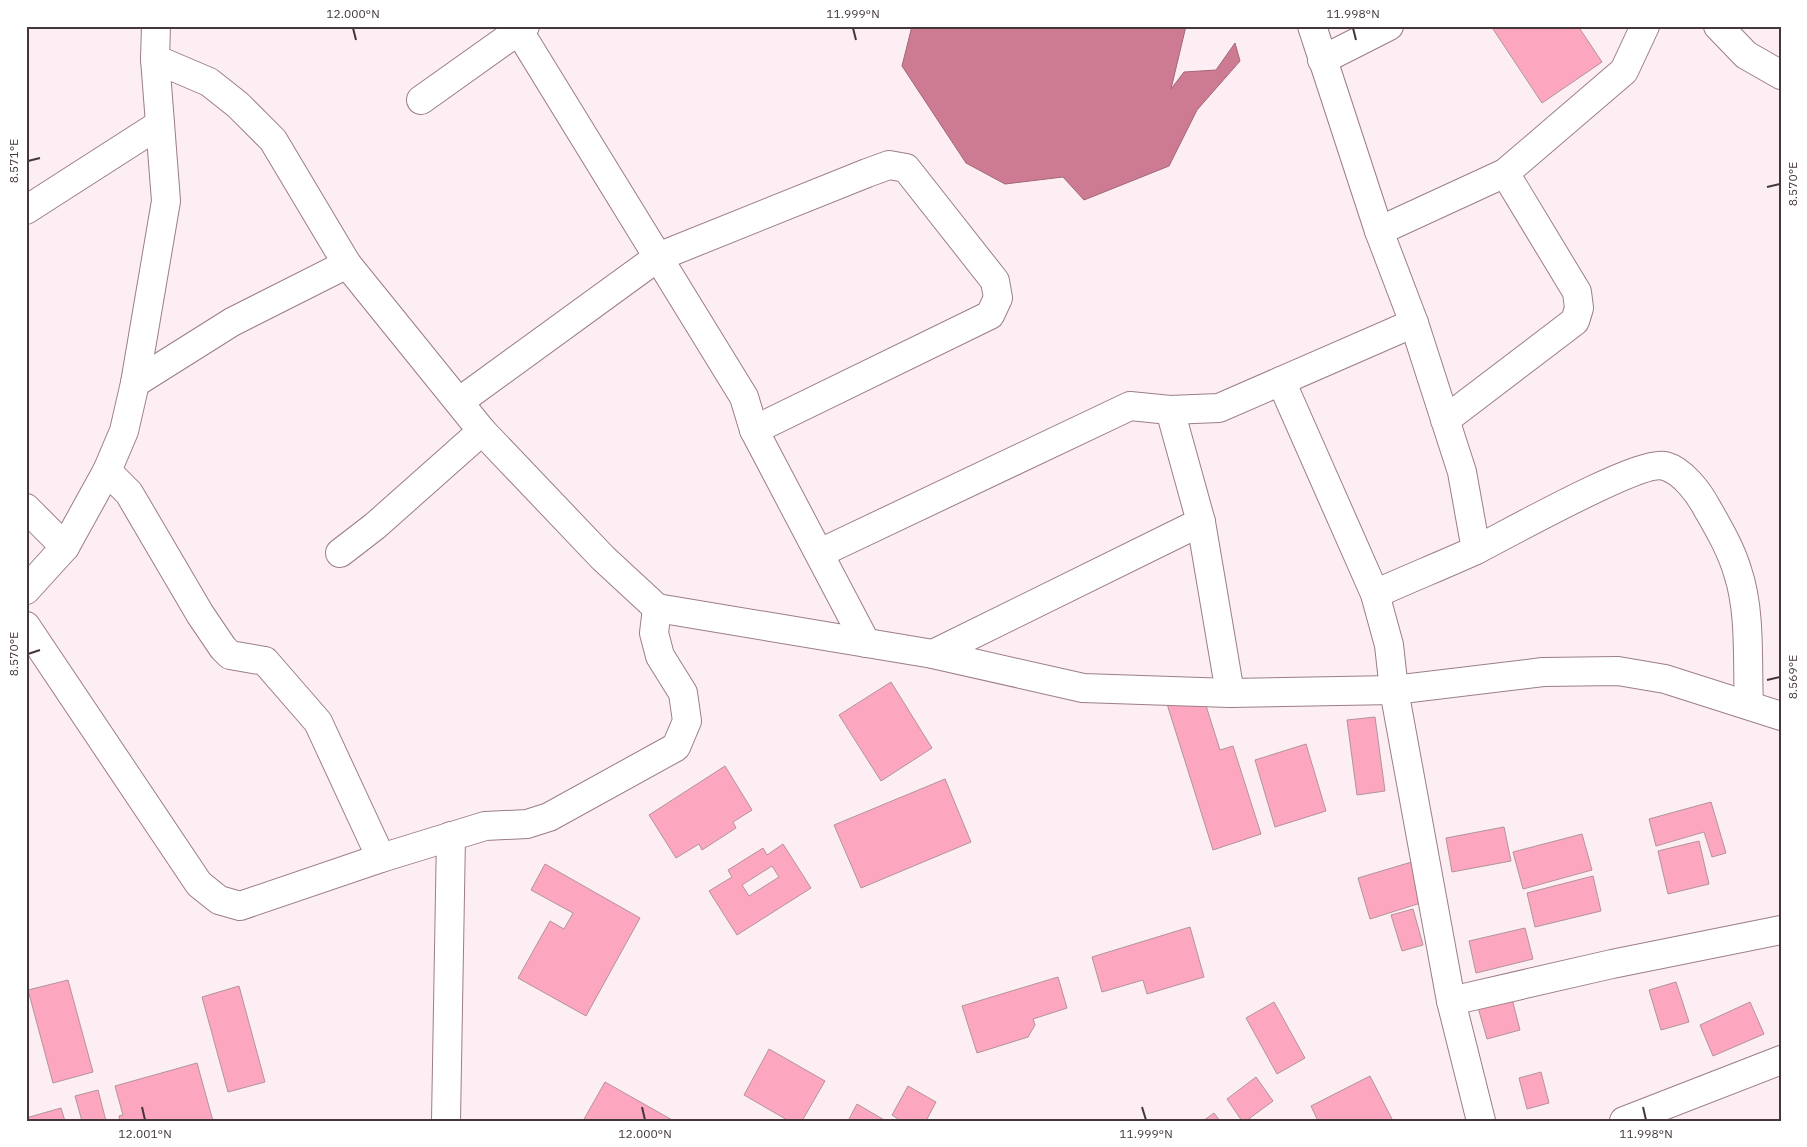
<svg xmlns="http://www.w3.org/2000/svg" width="1807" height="1147" viewBox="0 0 1807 1147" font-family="'IBM Plex Sans',sans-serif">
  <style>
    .water { fill: #cc7b92; stroke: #a36778 }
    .building { fill: #fca7bf; stroke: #b2939b; fill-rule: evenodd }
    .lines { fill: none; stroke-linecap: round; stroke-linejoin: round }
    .minor-casing { stroke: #9c7e86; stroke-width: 30 }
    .minor { stroke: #fff; stroke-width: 28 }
    .ticks { fill: none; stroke: #44373a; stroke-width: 2 }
    .neatline { fill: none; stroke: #44373a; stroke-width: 2 }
    .ticks-label { font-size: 12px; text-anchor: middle; fill: #44373a }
  </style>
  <rect width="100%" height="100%" fill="#fceef2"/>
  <path class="water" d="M912,26H1186L1171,89L1184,72L1216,70L1235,43L1240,61L1197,110L1169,166L1084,200L1063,177L1005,184L966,163L902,66Z"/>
  <g class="building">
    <path d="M1491,26H1578L1602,62L1542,103Z"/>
    <path d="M891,682L932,748L881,781L839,715Z"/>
    <path d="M1202,693L1220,750L1233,746L1261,834L1213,850L1167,704Z"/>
    <path d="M1375,717L1385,791L1357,795L1347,720Z"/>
    <path d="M1306,744L1326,811L1275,827L1255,760Z"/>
    <path d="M725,766L752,810L733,822L736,828L702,850L699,844L676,858L649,815Z"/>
    <path d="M945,779L971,842L861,888L834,825Z"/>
    <path d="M1711,802L1726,853L1712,857L1704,832L1656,846L1649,819Z"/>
    <path d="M1504,827L1511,861L1452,872L1446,838Z"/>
    <path d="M1582,834L1592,870L1523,889L1513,852Z"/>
    <path d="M1699,841L1709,884L1668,894L1658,851Z"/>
    <path d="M783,844L811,888L737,935L709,891L732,877L728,870L763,848L767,855ZM772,866L779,877L749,896L742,885Z"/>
    <path d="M1415,861L1427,901L1370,919L1358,878Z"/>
    <path d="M545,864L640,918L586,1016L518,978L550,921L564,929L573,913L531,890Z"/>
    <path d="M1593,876L1601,911L1535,927L1527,893Z"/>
    <path d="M1413,909L1423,945L1402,951L1391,915Z"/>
    <path d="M1190,927L1204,977L1147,994L1143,980L1102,992L1092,957Z"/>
    <path d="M1525,928L1533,959L1476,973L1469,941Z"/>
    <path d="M1058,977L1067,1008L1033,1019L1035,1025L1028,1037L977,1053L962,1006Z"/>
    <path d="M68,980L93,1072L53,1083L28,990Z"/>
    <path d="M1676,982L1689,1022L1661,1030L1649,990Z"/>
    <path d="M239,986L265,1082L228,1092L202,997Z"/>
    <path d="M1511,995L1520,1030L1487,1039L1477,1004Z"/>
    <path d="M1274,1002L1305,1058L1277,1074L1246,1018Z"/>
    <path d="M1750,1002L1764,1034L1713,1056L1700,1025Z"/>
    <path d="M769,1049L825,1081L802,1121H789L744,1095Z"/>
    <path d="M197,1063L213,1121H120L119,1116L123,1115L115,1086Z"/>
    <path d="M1541,1072L1549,1103L1527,1109L1519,1078Z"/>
    <path d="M1370,1076L1393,1121H1318L1311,1106Z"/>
    <path d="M1256,1077L1273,1101L1246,1121H1242L1227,1099Z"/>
    <path d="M605,1082L674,1121H583Z"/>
    <path d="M908,1086L936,1102L926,1121H901L892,1115Z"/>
    <path d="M98,1090L106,1121H82L75,1096Z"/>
    <path d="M857,1104L886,1121H848Z"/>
    <path d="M61,1108L65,1121H26V1118Z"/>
    <path d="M1214,1113L1220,1121H1203Z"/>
  </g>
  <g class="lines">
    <defs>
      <g id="minor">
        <path d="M1312,26L1379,231L1414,323L1462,472L1476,550"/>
        <path d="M1718,26L1746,55L1781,75"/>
        <path d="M519,31L744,397L754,430L866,643"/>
        <path d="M155,59L209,82L238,105L273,140L347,264L482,431L603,558L657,608L933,654L1083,688L1230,693L1394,690L1543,672L1618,671L1665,679L1781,716"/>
        <path d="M1322,60L1389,26"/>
        <path d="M421,100L525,26"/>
        <path d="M26,210L160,124"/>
        <path d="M1379,231L1505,173L1624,71L1645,26"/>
        <path d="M1281,381L1375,594L1389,645L1394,690L1451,1001L1481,1121"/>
        <path d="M135,383L232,322L347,264"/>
        <path d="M460,401L658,257L867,173L889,165L906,168L995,281L998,298L990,315L754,430"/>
        <path d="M1170,410L1201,522L1230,693"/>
        <path d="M1445,420L1575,321L1579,308L1577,292L1505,173"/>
        <path d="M107,471L129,493L200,614L223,648L230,655L265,661L318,722L381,858"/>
        <path d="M26,508L65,547"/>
        <path d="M340,553L375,526L482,431"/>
        <path d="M820,553L1130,406L1170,410L1219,408L1414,323"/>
        <path d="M26,590L65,547L107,471L124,431L135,383L166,201L155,59L156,26"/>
        <path d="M1375,594C1408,579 1443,565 1476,550C1506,535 1640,459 1665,466C1683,471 1699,493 1707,508C1719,529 1731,549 1738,573C1751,612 1747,664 1749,705"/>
        <path d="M26,626L199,884L219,900L240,906L381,858L485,826L527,824L549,817L676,747L687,721L683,693L660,656L654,633L657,608"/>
        <path d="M933,654L1201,522"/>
        <path d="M1451,1001L1612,964L1781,930"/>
        <path d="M446,1121L451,836"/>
        <path d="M1624,1121L1781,1060"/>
      </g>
    </defs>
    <use href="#minor" class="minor-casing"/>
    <use href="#minor" class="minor"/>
  </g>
  <path class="ticks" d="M353,28L356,40M853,28L856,40M1353,28L1356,40M28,161L40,158M1767,187L1780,184M28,654L40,650M1767,680L1780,677M142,1107L145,1120M642,1107L645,1120M1142,1107L1146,1120M1643,1107L1646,1120"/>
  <rect width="1807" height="1147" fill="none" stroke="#ffffff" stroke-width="55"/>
  <rect x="28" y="28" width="1752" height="1092" class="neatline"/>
  <g class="ticks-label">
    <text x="353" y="18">12.000°N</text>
    <text x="853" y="18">11.999°N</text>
    <text x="1353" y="18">11.998°N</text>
    <text transform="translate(14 161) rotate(-90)" y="4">8.571°E</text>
    <text transform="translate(1793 184) rotate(-90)" y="4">8.570°E</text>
    <text transform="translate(14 654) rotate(-90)" y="4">8.570°E</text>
    <text transform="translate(1793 677) rotate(-90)" y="4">8.569°E</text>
    <text x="145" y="1138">12.001°N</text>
    <text x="645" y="1138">12.000°N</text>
    <text x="1146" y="1138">11.999°N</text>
    <text x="1646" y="1138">11.998°N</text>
  </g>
</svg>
